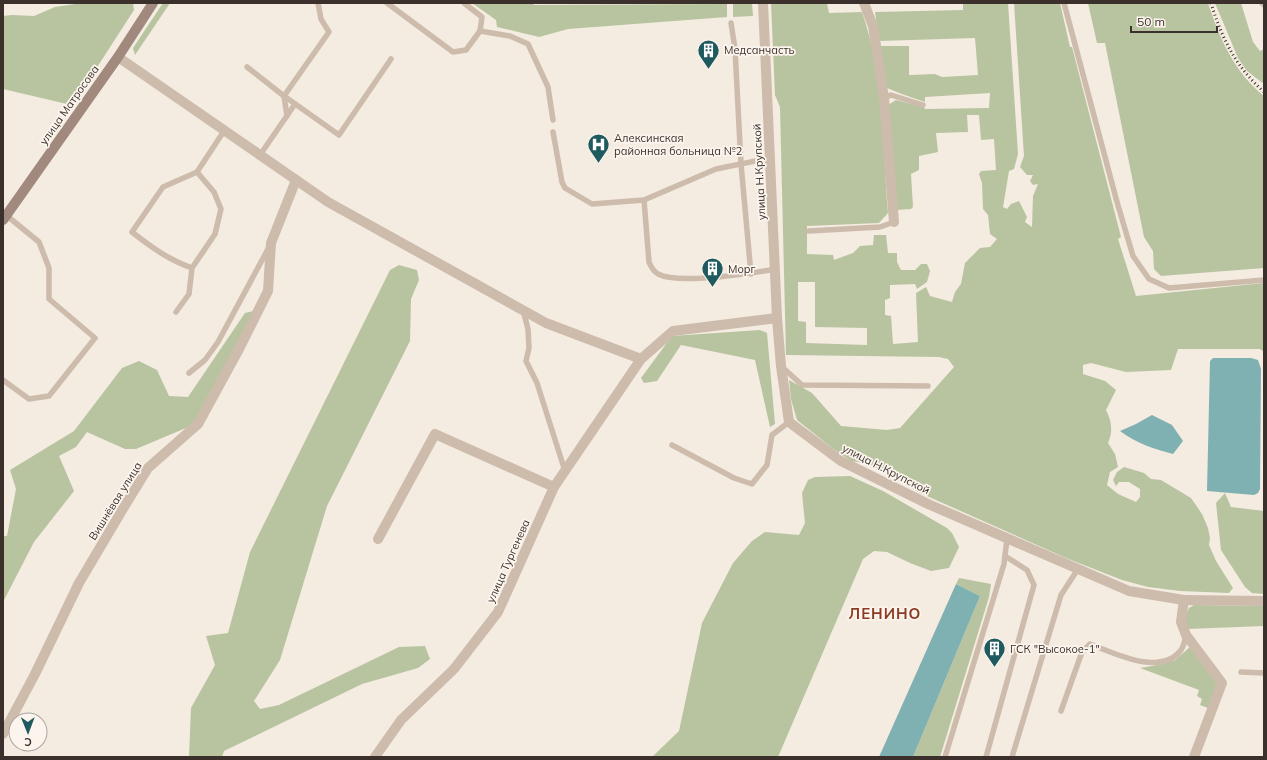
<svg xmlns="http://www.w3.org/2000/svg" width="1267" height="760" viewBox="0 0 1267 760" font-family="Mulish,sans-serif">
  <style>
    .green { fill: #b8c4a0; fill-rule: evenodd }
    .water { fill: #7fb0b2 }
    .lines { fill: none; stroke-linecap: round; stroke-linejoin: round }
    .service { stroke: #cdbbac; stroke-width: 5.5 }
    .minor { stroke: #cdbbac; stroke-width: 10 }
    .secondary { stroke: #a18a7d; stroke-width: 10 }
    .rail { stroke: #3b302b; stroke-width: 3; stroke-dasharray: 1 3; stroke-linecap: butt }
    .labels { text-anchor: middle; stroke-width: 3.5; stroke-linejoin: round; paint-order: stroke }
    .poi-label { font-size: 11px; fill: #3b302b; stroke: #fbf5ee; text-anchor: start }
    .street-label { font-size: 11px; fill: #3b302b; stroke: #fbf5ee }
    .district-label { font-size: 15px; font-weight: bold; letter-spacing: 1px; fill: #8c3b22; stroke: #fbf5ee }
  </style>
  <rect width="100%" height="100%" fill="#f4ebe1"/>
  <g class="green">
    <path d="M82,3H133L134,10L83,89L67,104L3,89V16L12,15L34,16L55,7Z"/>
    <path d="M163,3H170L135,55L133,48Z"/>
    <path d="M472,3H533L534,5L727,4V17L568,29L539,37L497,27L496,20Z"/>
    <path d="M733,3H752L753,16L733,17Z"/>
    <path d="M771,3H827L829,13L862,12C883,71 883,150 888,213L879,223L807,226V254L833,255L834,260L853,253L860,246L873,245L874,235H886L888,253H897V262L901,270H915L921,264H927L930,271L927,282L917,289L915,284L890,285V298L885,300V315L891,316L893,344L918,342L916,293L926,287L930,296L952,302L955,292L961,284L965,263L980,248L990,247L997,239L990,234L988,215L983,209L982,183L979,174L981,171L996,170L994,139L981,140L979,115H967L968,132L936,133L938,152L919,156V170L911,174L913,207L911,209L896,210L888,105L896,100L924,107L925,109L989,108L990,93L925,97V102C911,97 898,93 885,87L879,46H909V75H911L935,74L942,77L978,75L975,38L879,41L875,12L963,10V3H1008L1018,154L1014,169L1009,171L1003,207L1007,209L1011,204L1019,201L1027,217L1025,222L1032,227L1033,196L1038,184L1033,185L1030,181L1033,175H1027L1020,167L1024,156L1014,3H1060L1070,47H1072L1121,237L1118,239L1136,296L1264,283V352L1260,349H1178L1171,370L1126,372L1091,363L1083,365V374L1105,381L1116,390L1106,410C1112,422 1113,431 1108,443L1115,454L1118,467L1110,472L1107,485L1118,494L1136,502L1140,497V489L1129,482H1119L1116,486L1113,480L1117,472L1124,467L1144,473L1151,479L1161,480L1191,498L1202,514L1208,528L1210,538L1209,545L1216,561L1233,588L1229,593L1180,591L1148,587L1122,580L1066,558L918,492L870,464L851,461L832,448L797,420L791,399L789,380L812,393L841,426L887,430L900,428L954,367L948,359L939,357L786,355L780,107L775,95ZM798,282H815V327L867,328V345L806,343V322L798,321Z"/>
    <path d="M1088,3H1208C1220,39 1234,72 1264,96V268L1161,276L1154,269L1153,251L1144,237L1105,43H1097Z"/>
    <path d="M1215,3H1241L1253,42L1260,51L1264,49V84L1247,71L1238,58Z"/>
    <path d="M399,265L417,270L419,280L411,299L410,341L327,506L280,660L254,701L260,709L279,705L399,647L425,646L430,659L418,668L362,684L224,751L222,757H189L191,708L215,665L206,636L228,633L250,552L390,270Z"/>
    <path d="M254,311L193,425L136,449H125L87,432L76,447L59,456L74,491L34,542L3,602V536H7L16,489L10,470L74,431L122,368L139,361L157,370L169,396L188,397L245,313Z"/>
    <path d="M760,330L767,333L775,424L770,427L755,360L681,345L657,381L644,383L641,378L672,336Z"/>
    <path d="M850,476L883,491L947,528L952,533L959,547L949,568L931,571L910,563L887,552L874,551L863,559L778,757H652L679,731L702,623L733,563L752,541L765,532L799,535L805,523L802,493L808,480L815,477Z"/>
    <path d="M1225,493L1231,507L1264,511V594L1252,593L1245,587L1221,550L1216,503Z"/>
    <path d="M959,578L991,584L989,597L940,757H913L980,596L956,584Z"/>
    <path d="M1194,605L1264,606V626L1187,629L1184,619L1189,608Z"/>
    <path d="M1190,647L1217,684L1208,708L1200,705L1202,699L1197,696L1199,690L1140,668L1163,664L1175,660Z"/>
  </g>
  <g class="water">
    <path d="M1213,358H1251L1258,360L1261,369L1260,489L1258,493L1254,495L1207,491L1210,361Z"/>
    <path d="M1152,415L1172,425L1183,441L1173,454C1154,449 1136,443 1120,431L1136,424Z"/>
    <path d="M956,584L980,596L913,757H879Z"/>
  </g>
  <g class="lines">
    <g class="service">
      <path d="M387,3L453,52L466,50L480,31L482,17L464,3"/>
      <path d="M1064,3L1117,202L1133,256L1149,279L1169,288L1264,280"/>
      <path d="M1262,3L1264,5"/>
      <path d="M731,23L735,49L741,164L751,274"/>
      <path d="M480,31L510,36L528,44L548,87L553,120"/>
      <path d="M247,67L284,96L339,135L391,59"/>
      <path d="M884,98L891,95L923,105"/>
      <path d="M287,116L284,96L329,32L321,19L318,3"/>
      <path d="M553,132L562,182L565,188L592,204L644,200L716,169L770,158"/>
      <path d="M260,155L295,104"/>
      <path d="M644,200L649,262C651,267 653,271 658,274C679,285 752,273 776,269"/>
      <path d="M809,231L880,227L894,222"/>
      <path d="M192,268C169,260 151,247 132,232L163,187L197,172L224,131"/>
      <path d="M523,310L528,329L529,348L526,361L537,383L565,471"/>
      <path d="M176,312L189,294L192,268L215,234L221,209L214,192L197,172"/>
      <path d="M781,366L802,385L928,386"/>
      <path d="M189,373L205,360L218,342L268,249"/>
      <path d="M3,380L29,399L49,396L95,338L49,299V268L39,242L6,215"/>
      <path d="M672,445L734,478L752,484L767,465L772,435L789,422"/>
      <path d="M1241,672L1264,673"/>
      <path d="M1061,711L1082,652L1090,644C1114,653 1161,677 1181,650C1184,646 1185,639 1186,635"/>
      <path d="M945,757L1004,564L1007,539"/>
      <path d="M986,757L1034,585L1027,570L1005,556"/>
      <path d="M1012,757L1061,595L1078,569"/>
    </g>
    <g class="minor">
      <path d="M763,3L777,318L781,366L789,422L841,461L928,504L1129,591L1184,600L1181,622L1186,635L1222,683L1194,757"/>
      <path d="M864,3L873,26L884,98L894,222"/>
      <path d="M118,57L328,202L546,323L641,359L673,331L777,318"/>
      <path d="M378,539L435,434L554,487"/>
      <path d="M1184,600L1264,601"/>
      <path d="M3,734L35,674L79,583L124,507L148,468L198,424L239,349L268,291L271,243L296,180"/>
      <path d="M375,757L401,720L454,669L498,612L554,487L641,359"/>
    </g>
    <path class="secondary" d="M3,220L118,57L153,3"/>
    <path class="rail" d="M1211,3C1222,39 1236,67 1264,92"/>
  </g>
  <defs>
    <symbol id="building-pin" viewBox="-11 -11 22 30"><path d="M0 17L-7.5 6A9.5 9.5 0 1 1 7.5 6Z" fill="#1f5a5e" stroke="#fbf5ee"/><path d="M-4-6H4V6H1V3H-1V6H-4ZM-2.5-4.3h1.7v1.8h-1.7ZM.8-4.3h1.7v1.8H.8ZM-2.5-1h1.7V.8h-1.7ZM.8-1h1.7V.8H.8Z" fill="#fff"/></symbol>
    <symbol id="hospital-pin" viewBox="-11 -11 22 30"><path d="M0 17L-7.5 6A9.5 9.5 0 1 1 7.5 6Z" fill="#1f5a5e" stroke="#fbf5ee"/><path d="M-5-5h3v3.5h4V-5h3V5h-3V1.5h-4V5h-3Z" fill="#fff"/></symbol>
  </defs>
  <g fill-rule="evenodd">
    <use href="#building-pin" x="696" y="38" width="25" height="34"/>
    <use href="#hospital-pin" x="586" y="132" width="25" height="34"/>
    <use href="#building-pin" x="700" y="256" width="25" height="34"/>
    <use href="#building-pin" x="982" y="636" width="25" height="34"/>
  </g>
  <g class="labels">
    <g class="poi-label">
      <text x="724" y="54">Медсанчасть</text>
      <text x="614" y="142">Алексинская<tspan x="614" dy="13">районная больница №2</tspan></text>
      <text x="728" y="273">Морг</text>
      <text x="1010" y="653">ГСК "Высокое-1"</text>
    </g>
    <g class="street-label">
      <text transform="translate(69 105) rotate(-55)" y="4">улица Матросова</text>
      <text transform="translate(759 172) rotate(-93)" y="4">улица Н.Крупской</text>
      <text transform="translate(886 469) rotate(27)" y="4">улица Н.Крупской</text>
      <text transform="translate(115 501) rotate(-58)" y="4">Вишнёвая улица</text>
      <text transform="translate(508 561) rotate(-66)" y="4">улица Тургенева</text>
    </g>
    <g class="district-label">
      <text x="885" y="619">ЛЕНИНО</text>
    </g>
  </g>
  <rect width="1267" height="760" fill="none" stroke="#3b302b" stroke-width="8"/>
  <g transform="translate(28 732) rotate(179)"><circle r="19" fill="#fbf5ee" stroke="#aea6a0"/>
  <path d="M0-3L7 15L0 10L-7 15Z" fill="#1f5a5e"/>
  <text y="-6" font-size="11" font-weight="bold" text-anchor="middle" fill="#3b302b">С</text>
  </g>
  <path d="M1131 26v6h86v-6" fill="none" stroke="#3b302b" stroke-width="2"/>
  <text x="1137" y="26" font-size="12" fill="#3b302b" stroke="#fbf5ee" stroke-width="3" paint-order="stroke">50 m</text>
</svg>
